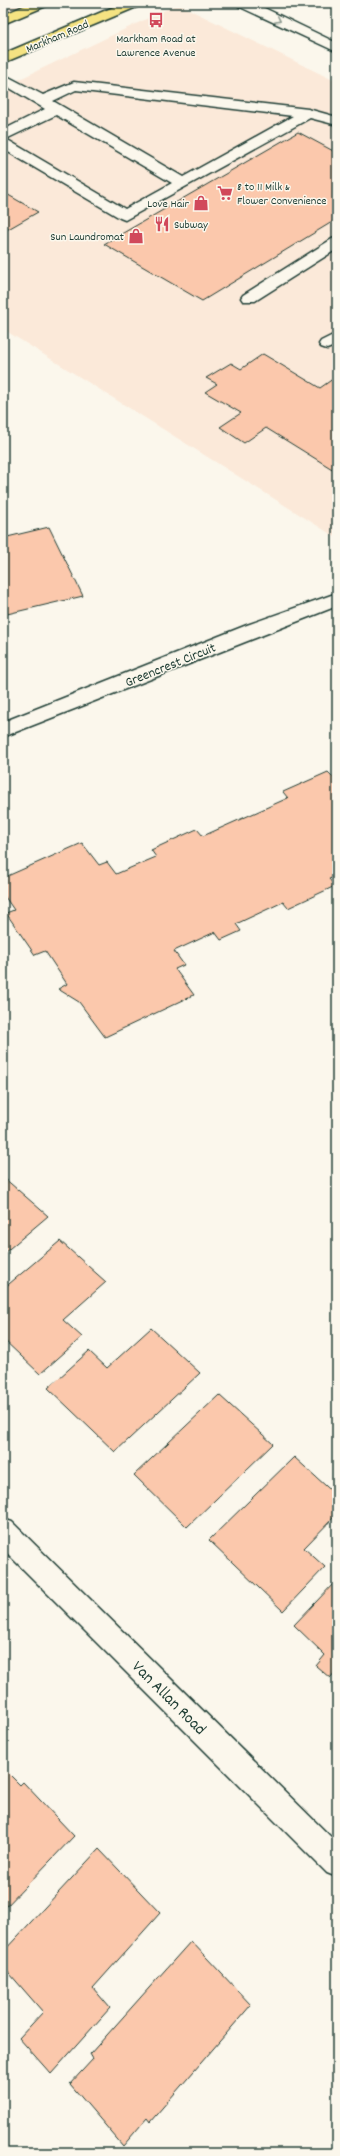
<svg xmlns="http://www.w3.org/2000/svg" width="340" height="2156" viewBox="0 0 340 2156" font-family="Dekko,sans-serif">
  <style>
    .built { fill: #fbe9d9 }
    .building { fill: #fbc8ac; stroke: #1f3d34 }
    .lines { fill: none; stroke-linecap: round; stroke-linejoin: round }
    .service-casing { stroke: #1f3d34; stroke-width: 3 }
    .minor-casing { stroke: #1f3d34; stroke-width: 3 }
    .tertiary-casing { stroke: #1f3d34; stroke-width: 3 }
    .secondary-casing { stroke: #1f3d34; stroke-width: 3 }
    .primary-casing { stroke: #1f3d34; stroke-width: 3 }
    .service { fill: #fbf7ec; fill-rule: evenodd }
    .minor { fill: #fbf7ec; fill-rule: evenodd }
    .tertiary { fill: #fbf7ec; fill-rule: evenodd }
    .secondary { fill: #fbf7ec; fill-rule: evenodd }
    .primary { fill: #f5e382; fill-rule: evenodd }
    .oneway { stroke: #8d9a90 }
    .labels { text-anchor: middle; stroke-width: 3; stroke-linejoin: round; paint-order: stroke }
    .far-street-label { font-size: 12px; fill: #1f3d34; stroke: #fbf7ec }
    .far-poi-label { font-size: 12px; fill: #1f3d34; stroke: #fbf7ec; text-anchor: start }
    .street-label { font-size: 14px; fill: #1f3d34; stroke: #fbf7ec }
    .near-street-label { font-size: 17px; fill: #1f3d34; stroke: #fbf7ec }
  </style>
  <rect width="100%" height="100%" fill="#fbf7ec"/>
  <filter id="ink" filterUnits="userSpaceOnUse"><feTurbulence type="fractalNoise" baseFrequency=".025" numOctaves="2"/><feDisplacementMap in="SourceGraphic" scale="8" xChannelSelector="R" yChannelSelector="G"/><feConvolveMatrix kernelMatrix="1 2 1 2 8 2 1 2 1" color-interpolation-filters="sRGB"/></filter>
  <g filter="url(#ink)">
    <g class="built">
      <path d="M3,3H41L3,20Z"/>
      <path d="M178,4L337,82V538L3,329V87Z"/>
    </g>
    <g class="building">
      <path d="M298,132L337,153V219L202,301L104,244Z"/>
      <path d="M3,192L38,212L3,232Z"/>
      <path d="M263,354L320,388L337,376V472L266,428L244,443L220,427L241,413L205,392L217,384L206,378L231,363L241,369Z"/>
      <path d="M49,527L83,596L3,615V538Z"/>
      <path d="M328,772L334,778L337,777V876L329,879L335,886L288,908L283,902L236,924L241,931L221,940L215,932L174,951L184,965L175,969L194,995L105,1037L79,1002L58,989L67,984L45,951L35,955L6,913L14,910L3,894V878L82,843L99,865L107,862L116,874L156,857L151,850L197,829L203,836L288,798L283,792Z"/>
      <path d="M3,1177L48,1216L3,1254Z"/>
      <path d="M60,1241L106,1282L63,1320L82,1337L40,1374L3,1339V1289Z"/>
      <path d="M151,1328L200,1373L115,1452L48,1388L89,1351L107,1368Z"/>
      <path d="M219,1395L273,1444L187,1527L134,1475Z"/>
      <path d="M294,1457L337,1496V1514L304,1548L325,1567L283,1611L209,1540Z"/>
      <path d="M335,1582L337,1584V1670L330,1678L316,1666L325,1655L294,1625Z"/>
      <path d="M3,1768L20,1785L23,1782L74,1836L3,1910Z"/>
      <path d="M99,1849L160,1913L93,1988L110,2008L51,2074L19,2038L43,2012L3,1966V1952Z"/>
      <path d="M191,1941L251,2005L150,2122L147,2118L123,2146L70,2084L93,2059L90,2054Z"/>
    </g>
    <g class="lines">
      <defs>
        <g id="service">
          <path d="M3,74L43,95L74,82L308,109L337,117V125L310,118L125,220L120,218L3,149V130L45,109L3,84ZM76,90L293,116L183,177L53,101ZM56,115L172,183L125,209L6,139Z"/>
          <path d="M337,237V249L255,301H243L241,298L243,295L332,239Z"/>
          <path d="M337,333V345L327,349L321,347L319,344L321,341Z"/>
        </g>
        <path id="minor" d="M3,1519L12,1522L337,1843V1877L327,1873L3,1549Z"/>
        <path id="tertiary" d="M337,593V606L3,737V722L247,625Z"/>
        <path id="secondary" d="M236,3H254L337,43V52L238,6Z"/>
        <g id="primary">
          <path d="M30,3H48L46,6L3,24V15Z"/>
          <path d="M123,3H141L139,6L3,63V54Z"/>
        </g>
      </defs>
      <use href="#service" class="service-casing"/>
      <use href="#minor" class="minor-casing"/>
      <use href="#tertiary" class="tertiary-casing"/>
      <use href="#secondary" class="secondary-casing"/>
      <use href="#primary" class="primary-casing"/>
      <use href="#service" class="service"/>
      <use href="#minor" class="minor"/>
      <use href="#tertiary" class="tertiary"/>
      <use href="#secondary" class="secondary"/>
      <use href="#primary" class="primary"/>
    </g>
    <defs><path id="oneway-chevron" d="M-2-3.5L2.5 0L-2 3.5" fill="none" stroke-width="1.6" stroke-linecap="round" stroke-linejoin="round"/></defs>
    <use class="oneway" href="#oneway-chevron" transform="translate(278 20) rotate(26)"/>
  </g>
  <defs>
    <symbol id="bus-bare" viewBox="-9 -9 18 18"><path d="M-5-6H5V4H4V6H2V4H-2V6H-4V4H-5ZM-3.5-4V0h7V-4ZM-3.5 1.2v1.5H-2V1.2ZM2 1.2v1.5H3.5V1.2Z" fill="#d1495b" stroke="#fbf7ec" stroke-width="2.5" paint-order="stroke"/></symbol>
    <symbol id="supermarket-bare" viewBox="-9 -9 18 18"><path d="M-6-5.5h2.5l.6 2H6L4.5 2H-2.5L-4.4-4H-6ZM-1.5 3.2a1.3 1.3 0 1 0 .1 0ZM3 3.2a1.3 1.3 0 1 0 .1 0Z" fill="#d1495b" stroke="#fbf7ec" stroke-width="2.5" paint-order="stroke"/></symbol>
    <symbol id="shop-bare" viewBox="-9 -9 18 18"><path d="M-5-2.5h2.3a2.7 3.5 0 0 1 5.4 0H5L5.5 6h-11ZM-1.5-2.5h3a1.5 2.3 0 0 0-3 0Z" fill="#d1495b" stroke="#fbf7ec" stroke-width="2.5" paint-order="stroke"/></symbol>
    <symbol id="restaurant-bare" viewBox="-9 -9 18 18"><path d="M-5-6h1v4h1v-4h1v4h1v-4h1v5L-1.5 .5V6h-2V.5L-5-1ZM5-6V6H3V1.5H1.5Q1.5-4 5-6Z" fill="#d1495b" stroke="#fbf7ec" stroke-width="2.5" paint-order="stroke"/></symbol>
  </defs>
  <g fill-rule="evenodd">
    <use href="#bus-bare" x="145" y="9" width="22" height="22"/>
    <use href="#supermarket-bare" x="214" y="182" width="22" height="22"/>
    <use href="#shop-bare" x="190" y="192" width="22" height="22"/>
    <use href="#restaurant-bare" x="151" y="213" width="22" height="22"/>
    <use href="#shop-bare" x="125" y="225" width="22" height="22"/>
  </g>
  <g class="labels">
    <g class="far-street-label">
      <text transform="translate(57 36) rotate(-23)" y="4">Markham Road</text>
    </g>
    <g class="far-poi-label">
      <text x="156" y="42" text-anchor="middle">Markham Road at<tspan x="156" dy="14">Lawrence Avenue</tspan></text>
      <text x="237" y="190">8 to 11 Milk &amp;<tspan x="237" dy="14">Flower Convenience</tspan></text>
      <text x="189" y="207" text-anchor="end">Love Hair</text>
      <text x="174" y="228">Subway</text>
      <text x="124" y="240" text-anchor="end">Sun Laundromat</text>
    </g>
    <g class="street-label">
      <text transform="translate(170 664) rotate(-22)" y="5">Greencrest Circuit</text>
    </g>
    <g class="near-street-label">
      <text transform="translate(170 1697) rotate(45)" y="6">Van Allan Road</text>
    </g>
  </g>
  <rect width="340" height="2156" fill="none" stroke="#fbf7ec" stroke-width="16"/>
  <rect x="8" y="8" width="324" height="2140" fill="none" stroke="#1f3d34" stroke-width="1.5" filter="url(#ink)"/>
</svg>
